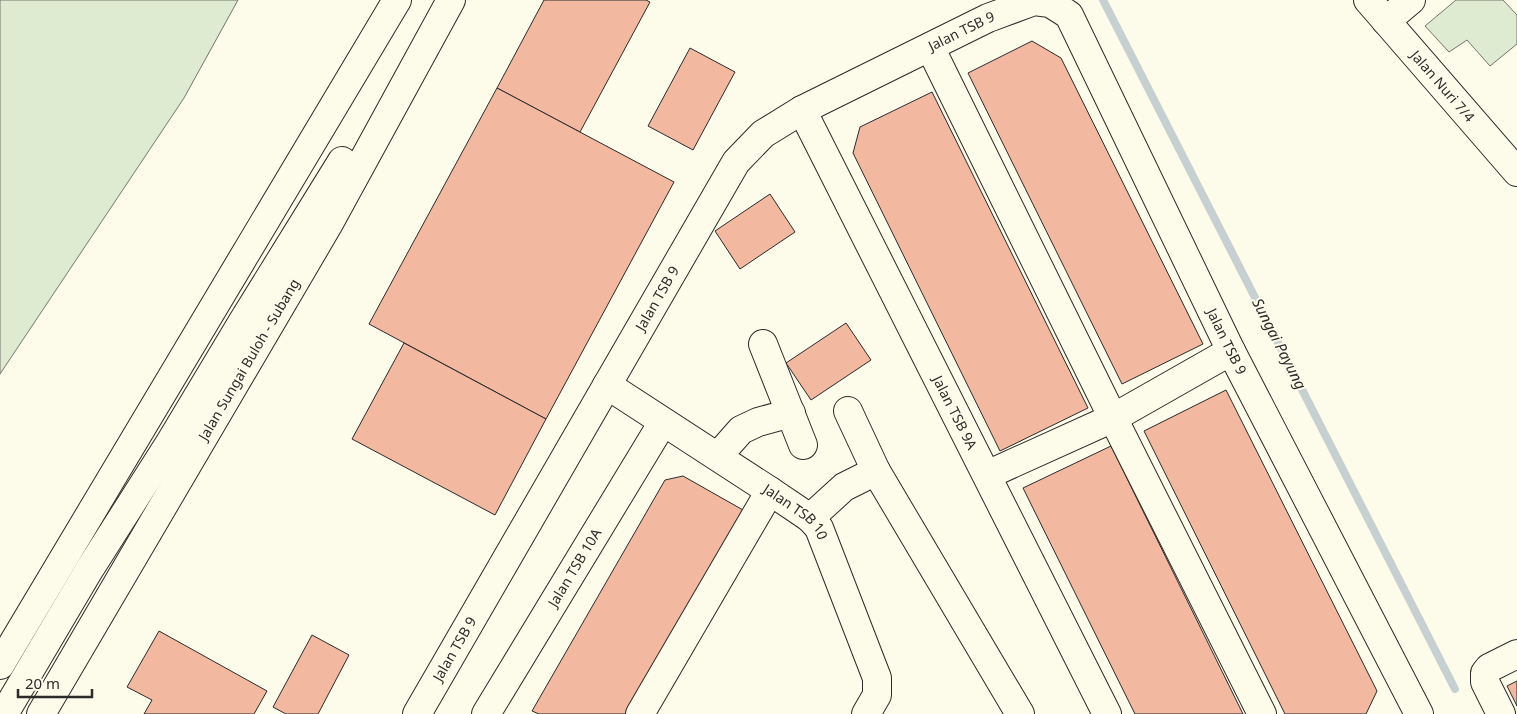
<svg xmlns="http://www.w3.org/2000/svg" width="1517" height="714" viewBox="0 0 1517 714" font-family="'Noto Sans',sans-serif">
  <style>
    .green { fill: #deebd1; stroke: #74746e }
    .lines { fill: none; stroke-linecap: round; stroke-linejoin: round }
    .stream { stroke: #c7d0d0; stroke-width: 8 }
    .building { fill: #f2b8a0; stroke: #2b2b2b }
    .minor-casing { stroke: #2b2b2b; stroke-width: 30 }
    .highway-casing { stroke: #2b2b2b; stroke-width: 30 }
    .minor { stroke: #fdfbea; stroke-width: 28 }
    .highway { stroke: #fdfbea; stroke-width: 28 }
    .labels { text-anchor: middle; stroke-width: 4; stroke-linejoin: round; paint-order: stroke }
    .street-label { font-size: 14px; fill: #2b2b2b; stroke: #fdfbea }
    .water-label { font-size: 15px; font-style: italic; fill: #2b2b2b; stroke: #fdfbea }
  </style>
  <rect width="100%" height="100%" fill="#fdfbea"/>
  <g class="green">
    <path d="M0,0H238L184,98L0,374Z"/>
    <path d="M1456,0H1503L1517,15V44L1490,66L1467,40L1449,52L1425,26Z"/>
  </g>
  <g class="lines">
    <path class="stream" d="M1103,0L1455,689"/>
  </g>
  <g class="building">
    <path d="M544,0H646L650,2L580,132L497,88Z"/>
    <path d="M1032,41L1061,58L1203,344L1122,384L968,73Z"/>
    <path d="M690,48L735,72L693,150L648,126Z"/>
    <path d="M497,88L674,182L546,419L369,324Z"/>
    <path d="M932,92L1088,408L1000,451L853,153L860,127Z"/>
    <path d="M770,194L795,232L740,269L715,231Z"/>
    <path d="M846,323L871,360L811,400L786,363Z"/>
    <path d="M404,343L546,419L495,515L352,439Z"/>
    <path d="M1226,390L1377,691L1366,714H1285L1144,431Z"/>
    <path d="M1111,446L1243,714H1135L1023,488Z"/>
    <path d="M683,476L743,510L626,714H539L532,711L665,480Z"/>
    <path d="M159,631L267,691L254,714H144L152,700L127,687Z"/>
    <path d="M312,635L349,655L318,714H286L273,707Z"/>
    <path d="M1517,681V706L1507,686Z"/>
  </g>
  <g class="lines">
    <defs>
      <g id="minor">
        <path id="s1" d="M1368,0L1517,172"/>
        <path d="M1386,21L1411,0"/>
        <path d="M930,47L1113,418L1262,714"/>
        <path id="s2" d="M802,110L1107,714"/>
        <path d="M763,344L803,445"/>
        <path id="s3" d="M607,385L770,491L810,518L819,528L877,678V695L866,714"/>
        <path d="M848,411L876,471L1020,714"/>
        <path d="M718,456L741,430L758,422L791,413"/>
        <path d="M987,475L1113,418L1231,351"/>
        <path d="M810,518L844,487L876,471"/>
        <path id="s4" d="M417,714L736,162L763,134L802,110L988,18L1034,1L1050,3L1069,15L1231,351L1419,714"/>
        <path id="s5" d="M486,714L663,422"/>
        <path d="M640,714L770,491"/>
        <path d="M1501,714L1485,682V673L1489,668L1517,654"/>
      </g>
      <g id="highway">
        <path d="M0,665L397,0"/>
        <path d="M4,714L89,570L171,441L243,321L342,161"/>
        <path id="s6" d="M41,714L328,225L451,0"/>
      </g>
    </defs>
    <use href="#minor" class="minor-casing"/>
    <use href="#highway" class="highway-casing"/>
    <use href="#minor" class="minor"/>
    <use href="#highway" class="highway"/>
  </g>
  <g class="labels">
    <g class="street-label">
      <text dy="5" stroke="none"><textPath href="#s4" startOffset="900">Jalan TSB 9</textPath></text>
      <text dy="5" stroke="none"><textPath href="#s1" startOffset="114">Jalan Nuri 7/4</textPath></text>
      <text dy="5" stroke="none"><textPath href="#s4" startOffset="480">Jalan TSB 9</textPath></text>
      <text dy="5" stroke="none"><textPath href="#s4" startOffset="1380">Jalan TSB 9</textPath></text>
      <text dy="5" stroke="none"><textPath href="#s6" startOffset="411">Jalan Sungai Buloh - Subang</textPath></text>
      <text dy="5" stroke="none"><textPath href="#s2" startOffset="339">Jalan TSB 9A</textPath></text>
      <text dy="5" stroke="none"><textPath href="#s3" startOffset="228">Jalan TSB 10</textPath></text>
      <text dy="5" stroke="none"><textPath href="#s5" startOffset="171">Jalan TSB 10A</textPath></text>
      <text dy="5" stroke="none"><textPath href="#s4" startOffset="75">Jalan TSB 9</textPath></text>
    </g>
    <g class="water-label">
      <text transform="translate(1279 344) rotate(63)" y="5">Sungai Payung</text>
    </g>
  </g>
  <path d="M18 689v8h74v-8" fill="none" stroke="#2b2b2b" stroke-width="2.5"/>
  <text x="25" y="689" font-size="15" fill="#2b2b2b" stroke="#fdfbea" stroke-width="4" paint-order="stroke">20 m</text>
</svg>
